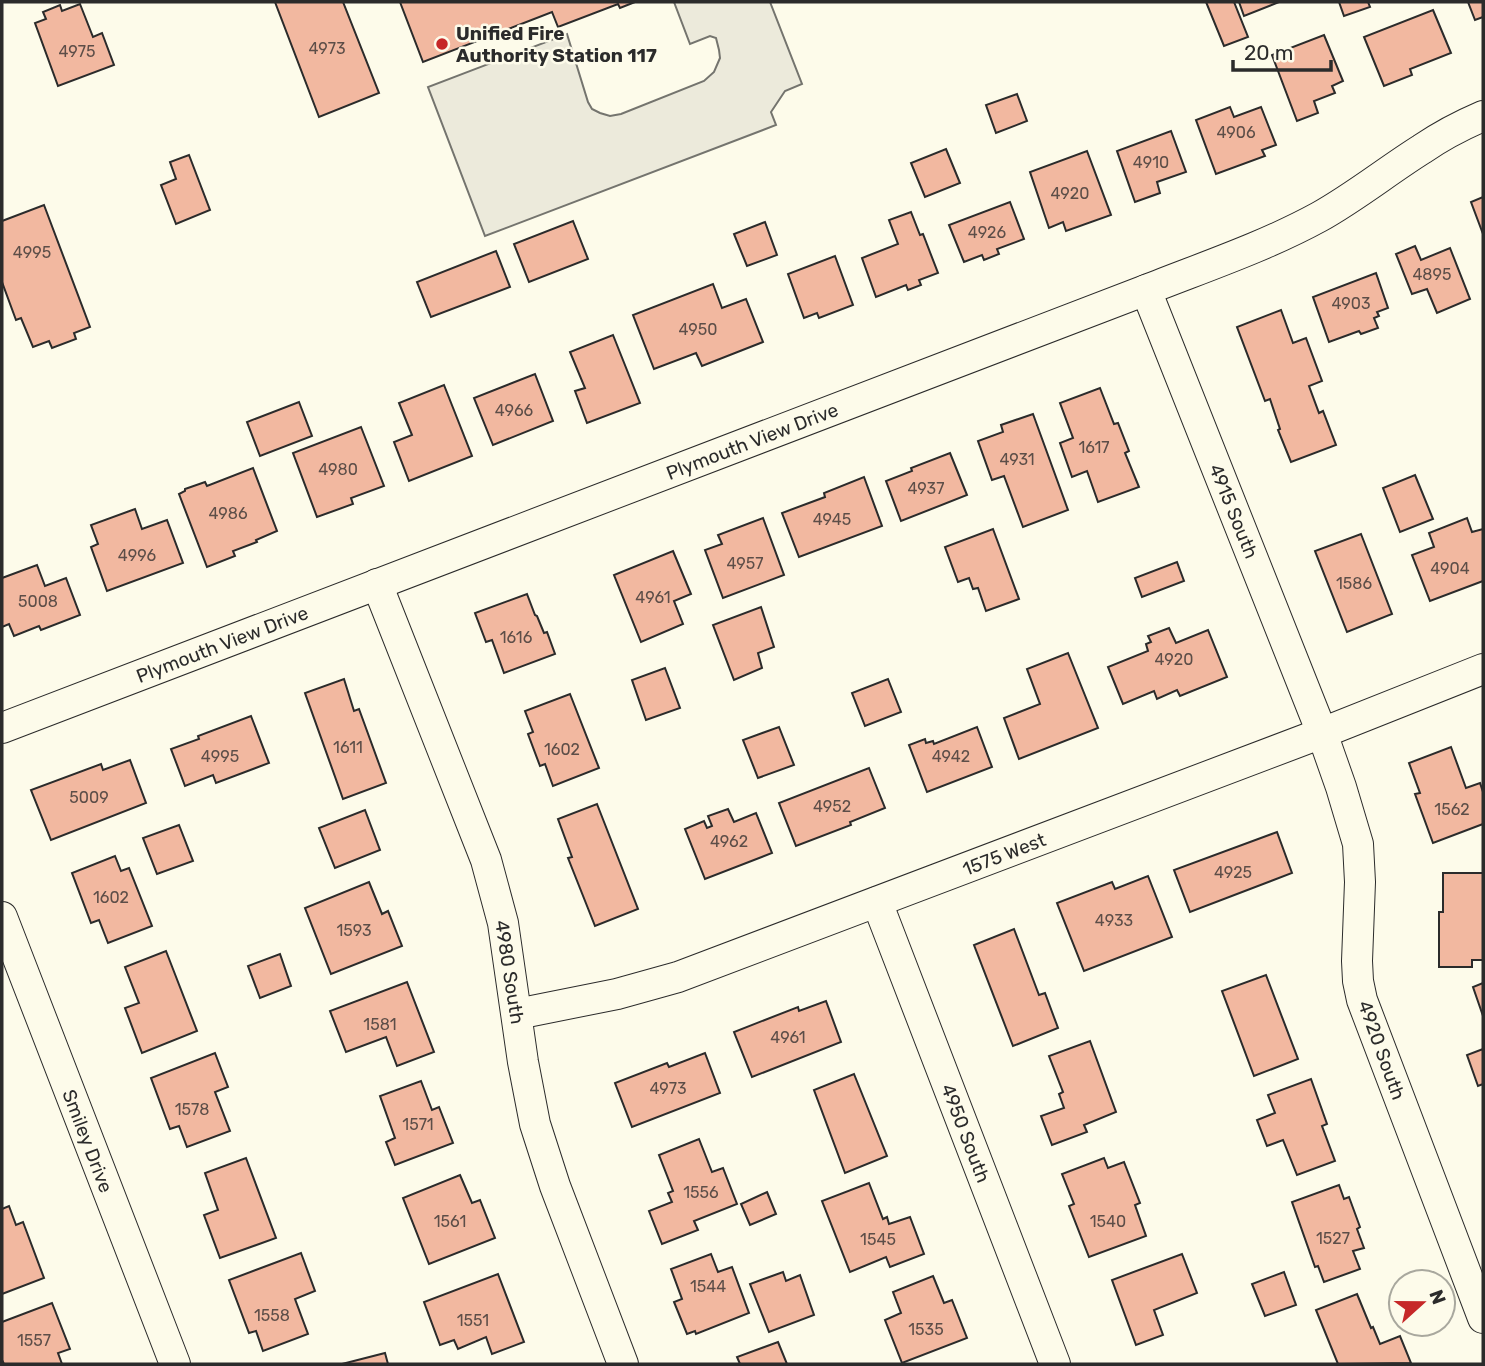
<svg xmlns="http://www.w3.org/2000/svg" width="1485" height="1366" viewBox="0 0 1485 1366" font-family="Rubik,sans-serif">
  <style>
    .parking { fill: #eceadb; stroke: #74746e; stroke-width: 2 }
    .building { fill: #f2b8a0; stroke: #2b2b2b; stroke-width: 2 }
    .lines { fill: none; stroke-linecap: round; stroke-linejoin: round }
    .minor-casing { stroke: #2b2b2b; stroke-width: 32 }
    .minor { stroke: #fdfbea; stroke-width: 30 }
    .poi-dot { fill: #c62828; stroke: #fdfbea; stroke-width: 2.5 }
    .labels { text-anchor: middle; stroke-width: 5; stroke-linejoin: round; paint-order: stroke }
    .number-label { font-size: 16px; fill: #5d4e48 }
    .poi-label { font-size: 19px; font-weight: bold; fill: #2b2b2b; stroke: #fdfbea; text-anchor: start }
    .street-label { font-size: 19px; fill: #2b2b2b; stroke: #fdfbea }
  </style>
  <rect width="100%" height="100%" fill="#fdfbea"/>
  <path class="parking" d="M674,2H770L802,84L785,91L771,112L776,125L485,236L428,87L567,34L588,102L592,109L600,113L610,116L621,114L704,81L714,72L720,58L719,50L716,38L710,36L690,44Z"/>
  <g class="building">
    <path d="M275,2H343L379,93L319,117Z"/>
    <path d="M400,2H635L620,8L618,4L558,27L552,12L423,62Z"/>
    <path d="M1206,2H1234L1248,37L1224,46Z"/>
    <path d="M1239,2H1279L1244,16Z"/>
    <path d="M1339,2H1368L1370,7L1344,16Z"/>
    <path d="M1468,2H1483V17L1475,20Z"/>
    <path d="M80,4L93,37L102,33L114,65L58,86L35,23L46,19L43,12L60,5L62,11Z"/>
    <path d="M1433,10L1451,53L1410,69L1412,75L1384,86L1364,37Z"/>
    <path d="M1324,35L1343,81L1332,86L1335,93L1314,101L1318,113L1297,121L1272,55Z"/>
    <path d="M1017,94L1027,121L996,133L986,105Z"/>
    <path d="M1230,107L1234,117L1261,107L1276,145L1262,150L1265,156L1216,174L1196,120Z"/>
    <path d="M1171,131L1186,172L1157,182L1160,193L1135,202L1117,151Z"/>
    <path d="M946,149L960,183L925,197L911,163Z"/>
    <path d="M1087,151L1111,215L1066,231L1063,222L1049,228L1030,172Z"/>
    <path d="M189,155L210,210L176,224L161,185L176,179L170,162Z"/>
    <path d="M1483,197V234L1471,202Z"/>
    <path d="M1010,202L1024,239L997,249L999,254L984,260L982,255L964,262L949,225Z"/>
    <path d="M44,205L90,327L74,333L76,339L52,348L49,341L33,347L21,318L16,320L2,282V221Z"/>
    <path d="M911,212L920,235L923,234L938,273L919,280L921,285L908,290L906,285L876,297L862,258L898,244L889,220Z"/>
    <path d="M573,221L588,259L529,282L514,244Z"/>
    <path d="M765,222L777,255L747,266L734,234Z"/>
    <path d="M1415,246L1421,260L1450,248L1470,299L1437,313L1427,289L1412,294L1396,254Z"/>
    <path d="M496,251L510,287L431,317L417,282Z"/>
    <path d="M835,256L853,305L819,318L817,313L804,318L788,274Z"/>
    <path d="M1376,273L1388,308L1377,312L1379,316L1374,318L1378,328L1361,334L1359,331L1329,342L1313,297Z"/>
    <path d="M713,284L722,308L746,299L763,342L702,366L696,353L654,369L633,315Z"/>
    <path d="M1281,310L1293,343L1306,338L1322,381L1309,386L1319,413L1323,411L1336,445L1291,462L1278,430L1280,429L1270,399L1265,401L1237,327Z"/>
    <path d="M613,335L640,403L587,423L575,391L585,388L570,352Z"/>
    <path d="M535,374L553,421L493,445L474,398Z"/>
    <path d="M444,385L472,456L409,481L394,442L412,435L399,403Z"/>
    <path d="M1100,388L1114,424L1118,423L1129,451L1125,453L1139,487L1098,502L1087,471L1072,477L1060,443L1073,438L1060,403Z"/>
    <path d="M299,402L312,436L260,456L247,422Z"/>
    <path d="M1033,414L1068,510L1023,527L1004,476L992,480L978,441L1003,432L1001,425Z"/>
    <path d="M361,427L384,486L351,498L353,504L317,517L293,453Z"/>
    <path d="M950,453L967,495L901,521L886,481L912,471L911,468Z"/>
    <path d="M253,468L277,531L256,540L257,542L233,551L235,556L207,567L179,494L185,491V489L205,482L207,486Z"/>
    <path d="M1415,475L1433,519L1400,532L1383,488Z"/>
    <path d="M864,477L882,526L799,557L782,513L825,497L824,493Z"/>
    <path d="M135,509L142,529L167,520L183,563L107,591L91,547L98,544L91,525Z"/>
    <path d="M763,518L784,575L723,598L705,550L722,544L718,535Z"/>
    <path d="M1467,518L1472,532L1483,529V581L1430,601L1412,555L1434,547L1429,533Z"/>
    <path d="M993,529L1019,599L986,611L978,588L973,589L969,578L958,582L945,547Z"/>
    <path d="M1361,534L1392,614L1347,632L1315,551Z"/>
    <path d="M673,551L691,594L674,601L683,624L641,642L614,575Z"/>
    <path d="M1177,562L1184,581L1142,597L1135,578Z"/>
    <path d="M37,565L45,586L66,578L80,615L41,630L39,626L14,636L9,624L2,627V578Z"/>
    <path d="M527,594L535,615L537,616L544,633L547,632L555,654L504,673L492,640L486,642L475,613Z"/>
    <path d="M761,607L774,647L758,653L762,668L734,680L713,625Z"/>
    <path d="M1169,628L1176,643L1208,630L1227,677L1180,696L1177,690L1157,699L1154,691L1123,704L1108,667L1148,651L1146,644L1151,642L1148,636Z"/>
    <path d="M1068,653L1098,728L1019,759L1004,718L1040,704L1027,669Z"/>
    <path d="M665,668L680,708L646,720L632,680Z"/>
    <path d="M344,679L354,711L359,709L386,783L343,799L305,693Z"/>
    <path d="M888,679L901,712L865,726L852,693Z"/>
    <path d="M570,694L599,768L553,786L545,764L540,766L528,734L533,732L525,711Z"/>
    <path d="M251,716L269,763L216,783L213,775L185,786L171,749L199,739L198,736Z"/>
    <path d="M779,727L794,765L758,778L743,740Z"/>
    <path d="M977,727L992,767L927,792L909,745L925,739L926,743L933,741L934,744Z"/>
    <path d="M1451,747L1466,788L1480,783L1483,792V824L1433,843L1415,794L1420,793L1409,763Z"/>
    <path d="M130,760L146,803L51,840L31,790L101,764L103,770Z"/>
    <path d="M869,768L885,808L850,822L851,825L796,846L779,803Z"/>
    <path d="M597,804L638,909L595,926L568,858L572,857L558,819Z"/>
    <path d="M728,809L734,822L756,813L772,853L705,879L685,829L704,821L707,828L712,826L708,816Z"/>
    <path d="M365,810L380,850L335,868L319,828Z"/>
    <path d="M179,825L193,861L157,874L143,838Z"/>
    <path d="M1277,832L1292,873L1190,912L1174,870Z"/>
    <path d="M115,856L121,871L129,868L152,926L108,943L99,920L91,923L72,873Z"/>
    <path d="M1443,873H1483V960H1472V967H1439V912H1443Z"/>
    <path d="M1148,876L1172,937L1084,971L1057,903L1112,882L1115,889Z"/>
    <path d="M369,882L382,914L388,911L402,946L331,974L305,908Z"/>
    <path d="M1014,929L1039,995L1045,993L1058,1028L1013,1046L974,945Z"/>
    <path d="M166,951L197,1031L142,1053L125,1008L139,1003L125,967Z"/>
    <path d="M280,954L291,986L260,998L248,966Z"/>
    <path d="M1266,975L1298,1059L1254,1076L1222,991Z"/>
    <path d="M407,982L434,1052L397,1066L386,1037L346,1052L330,1011Z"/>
    <path d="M1483,983V1016L1473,987Z"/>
    <path d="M826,1001L841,1042L752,1077L734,1032L798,1007L799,1011Z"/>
    <path d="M1090,1041L1116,1112L1084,1125L1087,1132L1052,1145L1041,1116L1064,1108L1059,1094L1063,1092L1049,1056Z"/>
    <path d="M1483,1049V1084L1478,1086L1467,1055Z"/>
    <path d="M215,1053L228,1087L215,1092L230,1131L187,1147L179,1126L170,1129L151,1078Z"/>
    <path d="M705,1053L720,1093L632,1127L615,1083L667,1063L669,1067Z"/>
    <path d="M854,1074L887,1156L845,1173L814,1090Z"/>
    <path d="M1311,1079L1327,1124L1322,1126L1335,1161L1297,1175L1283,1140L1267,1146L1257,1120L1275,1113L1268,1095Z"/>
    <path d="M421,1081L432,1110L439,1107L453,1143L395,1165L386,1142L395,1138L380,1096Z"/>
    <path d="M699,1139L712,1172L723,1168L737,1204L694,1221L698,1230L662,1244L649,1211L672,1202L668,1193L673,1191L659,1155Z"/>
    <path d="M246,1158L276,1238L220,1258L204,1215L218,1210L205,1173Z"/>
    <path d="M1104,1158L1108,1168L1124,1162L1140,1203L1135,1205L1146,1236L1089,1257L1069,1206L1074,1204L1062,1174Z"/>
    <path d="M460,1175L472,1203L480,1200L495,1238L429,1264L403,1198Z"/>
    <path d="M869,1183L883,1219L887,1217L889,1224L910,1217L924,1254L890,1267L886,1257L850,1272L822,1201Z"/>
    <path d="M1339,1185L1344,1199L1349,1197L1360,1227L1357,1229L1364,1248L1353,1251L1360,1269L1324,1282L1318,1266L1315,1267L1292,1202Z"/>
    <path d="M767,1192L776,1214L750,1225L741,1204Z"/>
    <path d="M9,1206L16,1225L23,1222L44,1278L2,1294V1209Z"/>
    <path d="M301,1253L315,1291L295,1299L308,1334L263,1351L256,1331L249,1333L229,1280Z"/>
    <path d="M711,1254L718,1272L732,1267L749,1313L696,1334L695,1331L687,1334L674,1302L682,1299L671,1269Z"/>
    <path d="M1182,1254L1197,1293L1154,1310L1163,1335L1136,1345L1112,1280Z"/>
    <path d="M783,1272L786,1281L800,1275L814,1315L769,1332L750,1284Z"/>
    <path d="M1284,1272L1296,1305L1265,1316L1252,1284Z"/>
    <path d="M498,1274L524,1342L492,1354L486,1337L458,1349L454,1340L440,1345L424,1302Z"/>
    <path d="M933,1276L944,1303L952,1300L967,1338L902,1363L885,1320L901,1313L893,1292Z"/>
    <path d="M1357,1294L1371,1328L1373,1327L1380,1344L1400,1336L1411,1363L1338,1364L1316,1310Z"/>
    <path d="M52,1303L70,1349L58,1353L62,1364H4L2,1360V1322Z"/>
    <path d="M778,1342L787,1364H740L737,1357Z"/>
    <path d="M385,1353L388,1364H342Z"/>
  </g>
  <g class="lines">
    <defs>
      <g id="minor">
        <path d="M1146,290L1322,733L1341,787L1358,844L1360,882L1357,961L1358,981L1362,1000L1483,1318"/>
        <path d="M377,584L486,860L503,923L523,1062L535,1124L555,1186L623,1364"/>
        <path d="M2,728L1146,290C1204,267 1264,247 1319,217C1355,197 1387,171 1422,149C1441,136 1462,125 1483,116"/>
        <path d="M877,902L1055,1364"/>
        <path d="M2,917L175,1364"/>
        <path d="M517,1014L617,994L678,977L1322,733L1483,669"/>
      </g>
    </defs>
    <use href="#minor" class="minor-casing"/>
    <use href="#minor" class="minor"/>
  </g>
  <circle class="poi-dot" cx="442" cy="44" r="7"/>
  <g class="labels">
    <g class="number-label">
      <text x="327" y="54">4973</text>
      <text x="77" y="57">4975</text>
      <text x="1236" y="138">4906</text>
      <text x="1151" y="168">4910</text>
      <text x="1070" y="199">4920</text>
      <text x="987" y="238">4926</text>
      <text x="32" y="258">4995</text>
      <text x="1432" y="280">4895</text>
      <text x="1351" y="309">4903</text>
      <text x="698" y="335">4950</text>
      <text x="514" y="416">4966</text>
      <text x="1094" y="453">1617</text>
      <text x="1017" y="465">4931</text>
      <text x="338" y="475">4980</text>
      <text x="926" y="494">4937</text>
      <text x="228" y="519">4986</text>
      <text x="832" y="525">4945</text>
      <text x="137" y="561">4996</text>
      <text x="745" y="569">4957</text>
      <text x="1450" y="574">4904</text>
      <text x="1354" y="589">1586</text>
      <text x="653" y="603">4961</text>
      <text x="38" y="607">5008</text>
      <text x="516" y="643">1616</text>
      <text x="1174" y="665">4920</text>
      <text x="348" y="753">1611</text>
      <text x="562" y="755">1602</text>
      <text x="220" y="762">4995</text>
      <text x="951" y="762">4942</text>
      <text x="89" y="803">5009</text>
      <text x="832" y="812">4952</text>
      <text x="1452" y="815">1562</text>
      <text x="729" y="847">4962</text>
      <text x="1233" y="878">4925</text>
      <text x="111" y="903">1602</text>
      <text x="1114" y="926">4933</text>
      <text x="354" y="936">1593</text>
      <text x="380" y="1030">1581</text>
      <text x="788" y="1043">4961</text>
      <text x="668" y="1094">4973</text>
      <text x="192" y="1115">1578</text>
      <text x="418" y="1130">1571</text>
      <text x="701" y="1198">1556</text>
      <text x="450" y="1227">1561</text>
      <text x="1108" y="1227">1540</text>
      <text x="1333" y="1244">1527</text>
      <text x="878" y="1245">1545</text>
      <text x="708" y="1292">1544</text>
      <text x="272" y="1321">1558</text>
      <text x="473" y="1326">1551</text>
      <text x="926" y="1335">1535</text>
      <text x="34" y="1346">1557</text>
    </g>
    <g class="poi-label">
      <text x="456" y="40">Unified Fire<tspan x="456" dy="22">Authority Station 117</tspan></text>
    </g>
    <g class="street-label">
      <text transform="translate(752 441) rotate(-21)" y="7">Plymouth View Drive</text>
      <text transform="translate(1234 511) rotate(68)" y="7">4915 South</text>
      <text transform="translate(222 644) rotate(-21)" y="7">Plymouth View Drive</text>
      <text transform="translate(1004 854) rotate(-21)" y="7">1575 West</text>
      <text transform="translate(510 972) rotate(81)" y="7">4980 South</text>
      <text transform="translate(1382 1050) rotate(70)" y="7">4920 South</text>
      <text transform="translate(966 1133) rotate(69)" y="7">4950 South</text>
      <text transform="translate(88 1141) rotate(69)" y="7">Smiley Drive</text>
    </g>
  </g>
  <rect width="1485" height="1366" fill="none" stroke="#2b2b2b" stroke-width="7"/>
  <g transform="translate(1422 1303) rotate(69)"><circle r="33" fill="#fdfbea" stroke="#a9a89e" stroke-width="2"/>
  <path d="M0-5L12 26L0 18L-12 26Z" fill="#c62828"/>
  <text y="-10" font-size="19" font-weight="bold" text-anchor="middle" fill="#2b2b2b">N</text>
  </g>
  <path d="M1233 60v10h98v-10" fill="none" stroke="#2b2b2b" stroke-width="3.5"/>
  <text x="1244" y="60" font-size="21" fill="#2b2b2b" stroke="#fdfbea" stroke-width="5" paint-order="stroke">20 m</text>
</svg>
